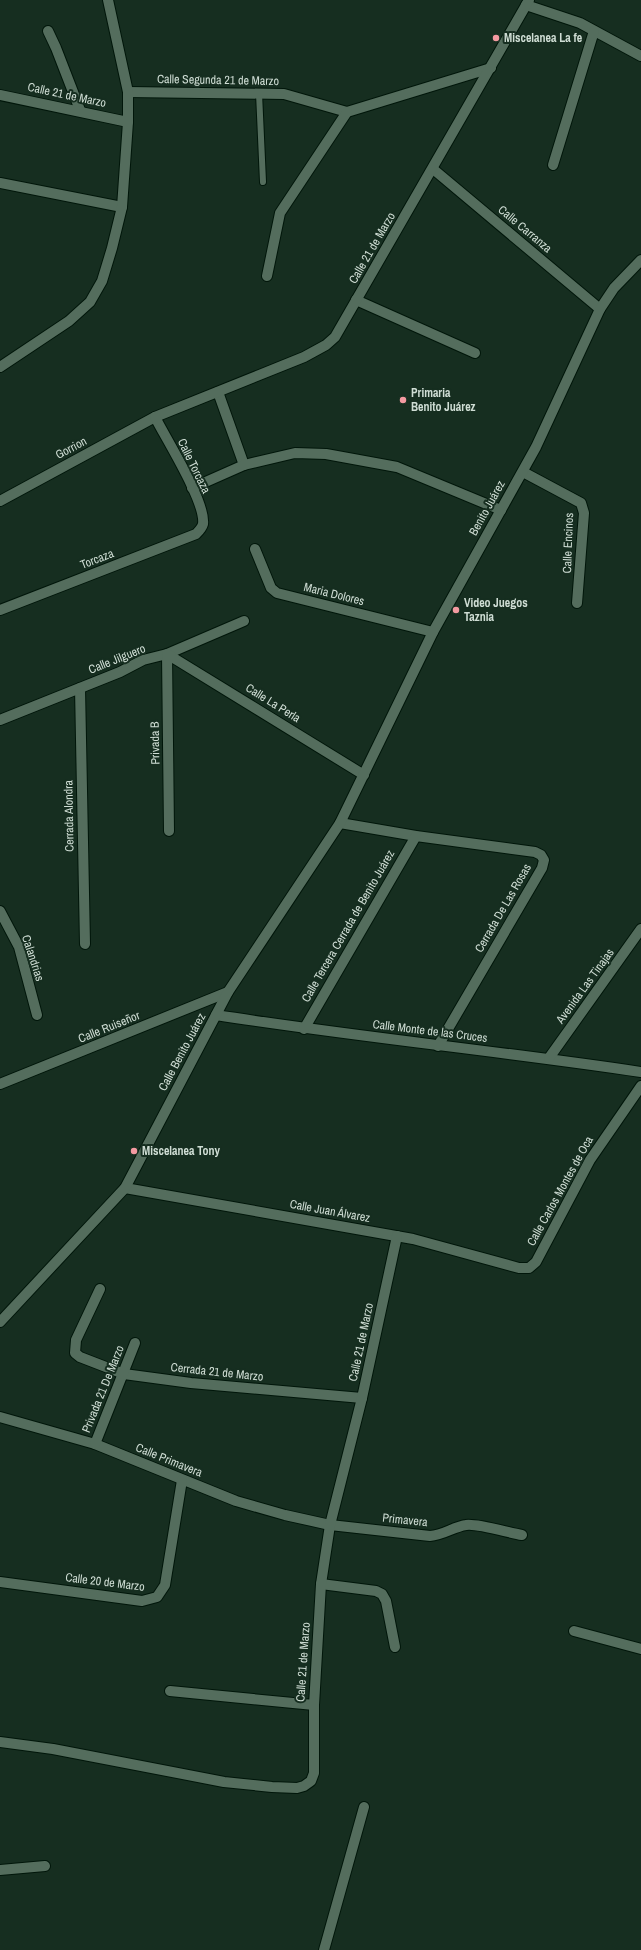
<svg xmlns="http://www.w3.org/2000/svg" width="641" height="1950" viewBox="0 0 641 1950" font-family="'Archivo Narrow',sans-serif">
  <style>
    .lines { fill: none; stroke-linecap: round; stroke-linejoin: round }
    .service-casing { stroke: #01160a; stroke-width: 8 }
    .minor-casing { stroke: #01160a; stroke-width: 12 }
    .tertiary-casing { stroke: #01160a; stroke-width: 12 }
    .service { stroke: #546d5d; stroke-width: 6 }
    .minor { stroke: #546d5d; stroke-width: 10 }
    .tertiary { stroke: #546d5d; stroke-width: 10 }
    .poi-dot { fill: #f49aa1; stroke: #162e20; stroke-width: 1.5 }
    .labels { text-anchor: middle; stroke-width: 4; stroke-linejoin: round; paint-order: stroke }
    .poi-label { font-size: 12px; font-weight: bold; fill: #cfddd4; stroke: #162e20; text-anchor: start }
    .street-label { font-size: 12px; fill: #cfddd4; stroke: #162e20 }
  </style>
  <rect width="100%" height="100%" fill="#162e20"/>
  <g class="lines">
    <defs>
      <path id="service" d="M259,93L263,182"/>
      <g id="minor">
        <path d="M526,5L580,23L641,56"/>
        <path d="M48,31L56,48L80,110"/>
        <path d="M128,92L284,94L347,112L491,68"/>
        <path d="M0,95L128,122"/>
        <path d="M553,165L594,31"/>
        <path d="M433,169L600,309"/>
        <path d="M0,183L122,207"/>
        <path d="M267,276L280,213L347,112"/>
        <path d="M356,300L475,353"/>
        <path d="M0,367L69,321L90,302L102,281L112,248L122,207L128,122V92L108,0"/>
        <path d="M218,392L244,465"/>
        <path d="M523,472L581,503L584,513L577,603"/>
        <path d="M192,488L244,465L295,453L326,454L397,467L501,510"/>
        <path d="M0,501L155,417L304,357L326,345L335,337L529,0"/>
        <path d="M255,549L271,588L277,593L433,632"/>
        <path d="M0,610L196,534C199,531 202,528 203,524C206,502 166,439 155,417"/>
        <path d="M80,688L85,944"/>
        <path d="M0,720L120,672L143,660L167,654L244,621"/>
        <path d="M340,823L416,836L535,852L541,855L544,860L542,868L438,1046"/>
        <path d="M169,831L167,654L364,775"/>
        <path d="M0,911L19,947L37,1015"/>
        <path d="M216,1015C357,1037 500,1051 641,1072"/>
        <path d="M304,1029L416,836"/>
        <path d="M549,1058L641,929"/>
        <path d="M0,1084L228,992"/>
        <path d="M125,1188L413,1239L519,1268H529L536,1262L590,1160L641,1086"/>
        <path d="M100,1289L76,1340L75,1353L80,1357L124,1374L191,1383L362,1398"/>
        <path d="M0,1417L95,1444L236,1501L285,1515L330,1525L430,1536C444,1535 453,1527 466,1525C477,1523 509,1533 522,1535"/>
        <path d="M95,1444L135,1343"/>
        <path d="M0,1582L142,1601L157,1597L165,1585L182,1480"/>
        <path d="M321,1584L376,1591L382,1594L386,1601L395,1647"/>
        <path d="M574,1631L641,1649"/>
        <path d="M170,1691L314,1705"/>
        <path d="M0,1742L53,1749L224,1782L272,1787L297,1788L304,1786L311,1781L314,1773V1705L321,1584L330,1525L362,1398L397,1236"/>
        <path d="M0,1870L45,1866"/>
        <path d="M324,1950L364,1807"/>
      </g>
      <path id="tertiary" d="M0,1322L125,1188L228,992L340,823L433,632L536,447L600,309L614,288L641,260"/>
    </defs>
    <use href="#service" class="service-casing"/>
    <use href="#minor" class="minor-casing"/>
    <use href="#tertiary" class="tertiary-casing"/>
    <use href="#service" class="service"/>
    <use href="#minor" class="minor"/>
    <use href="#tertiary" class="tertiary"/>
  </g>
  <g class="poi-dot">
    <circle cx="496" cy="38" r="4"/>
    <circle cx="403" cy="400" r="4"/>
    <circle cx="456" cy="610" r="4"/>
    <circle cx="134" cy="1151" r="4"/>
  </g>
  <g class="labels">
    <g class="poi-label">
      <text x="504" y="42">Miscelanea La fe</text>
      <text x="411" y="397">Primaria<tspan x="411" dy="14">Benito Juárez</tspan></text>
      <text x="464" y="607">Video Juegos<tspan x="464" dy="14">Taznia</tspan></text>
      <text x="142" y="1155">Miscelanea Tony</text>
    </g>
    <g class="street-label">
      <text transform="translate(218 80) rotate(1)" y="4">Calle Segunda 21 de Marzo</text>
      <text transform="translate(67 95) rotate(12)" y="4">Calle 21 de Marzo</text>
      <text transform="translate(525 229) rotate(40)" y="4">Calle Carranza</text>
      <text transform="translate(372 248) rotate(-60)" y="4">Calle 21 de Marzo</text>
      <text transform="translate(71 448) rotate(-28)" y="4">Gorrion</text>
      <text transform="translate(194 466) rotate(64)" y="4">Calle Torcaza</text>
      <text transform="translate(487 508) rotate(-61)" y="4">Benito Juárez</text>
      <text transform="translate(568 543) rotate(-88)" y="4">Calle Encinos</text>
      <text transform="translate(97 559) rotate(-21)" y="4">Torcaza</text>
      <text transform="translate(334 594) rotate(14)" y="4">Maria Dolores</text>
      <text transform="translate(117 659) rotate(-22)" y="4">Calle Jilguero</text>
      <text transform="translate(273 703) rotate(32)" y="4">Calle La Perla</text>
      <text transform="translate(155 743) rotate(-91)" y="4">Privada B</text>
      <text transform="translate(69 816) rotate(-91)" y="4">Cerrada Alondra</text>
      <text transform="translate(503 908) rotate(-60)" y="4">Cerrada De Las Rosas</text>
      <text transform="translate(348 926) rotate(-60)" y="4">Calle Tercera Cerrada de Benito Juárez</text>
      <text transform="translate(33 958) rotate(72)" y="4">Calandrias</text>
      <text transform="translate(585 986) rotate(-54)" y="4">Avenida Las Tinajas</text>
      <text transform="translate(109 1027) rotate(-22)" y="4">Calle Ruiseñor</text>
      <text transform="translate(430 1031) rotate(7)" y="4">Calle Monte de las Cruces</text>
      <text transform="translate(182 1052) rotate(-62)" y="4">Calle Benito Juárez</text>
      <text transform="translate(560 1191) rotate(-61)" y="4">Calle Carlos Montes de Oca</text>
      <text transform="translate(330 1211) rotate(10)" y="4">Calle Juan Álvarez</text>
      <text transform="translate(361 1342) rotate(-78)" y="4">Calle 21 de Marzo</text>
      <text transform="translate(217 1372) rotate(6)" y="4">Cerrada 21 de Marzo</text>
      <text transform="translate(103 1389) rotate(-68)" y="4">Privada 21 De Marzo</text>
      <text transform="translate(169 1460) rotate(22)" y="4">Calle Primavera</text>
      <text transform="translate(405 1520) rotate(6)" y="4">Primavera</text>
      <text transform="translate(105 1582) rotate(7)" y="4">Calle 20 de Marzo</text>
      <text transform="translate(303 1662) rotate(-86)" y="4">Calle 21 de Marzo</text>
    </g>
  </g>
</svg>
